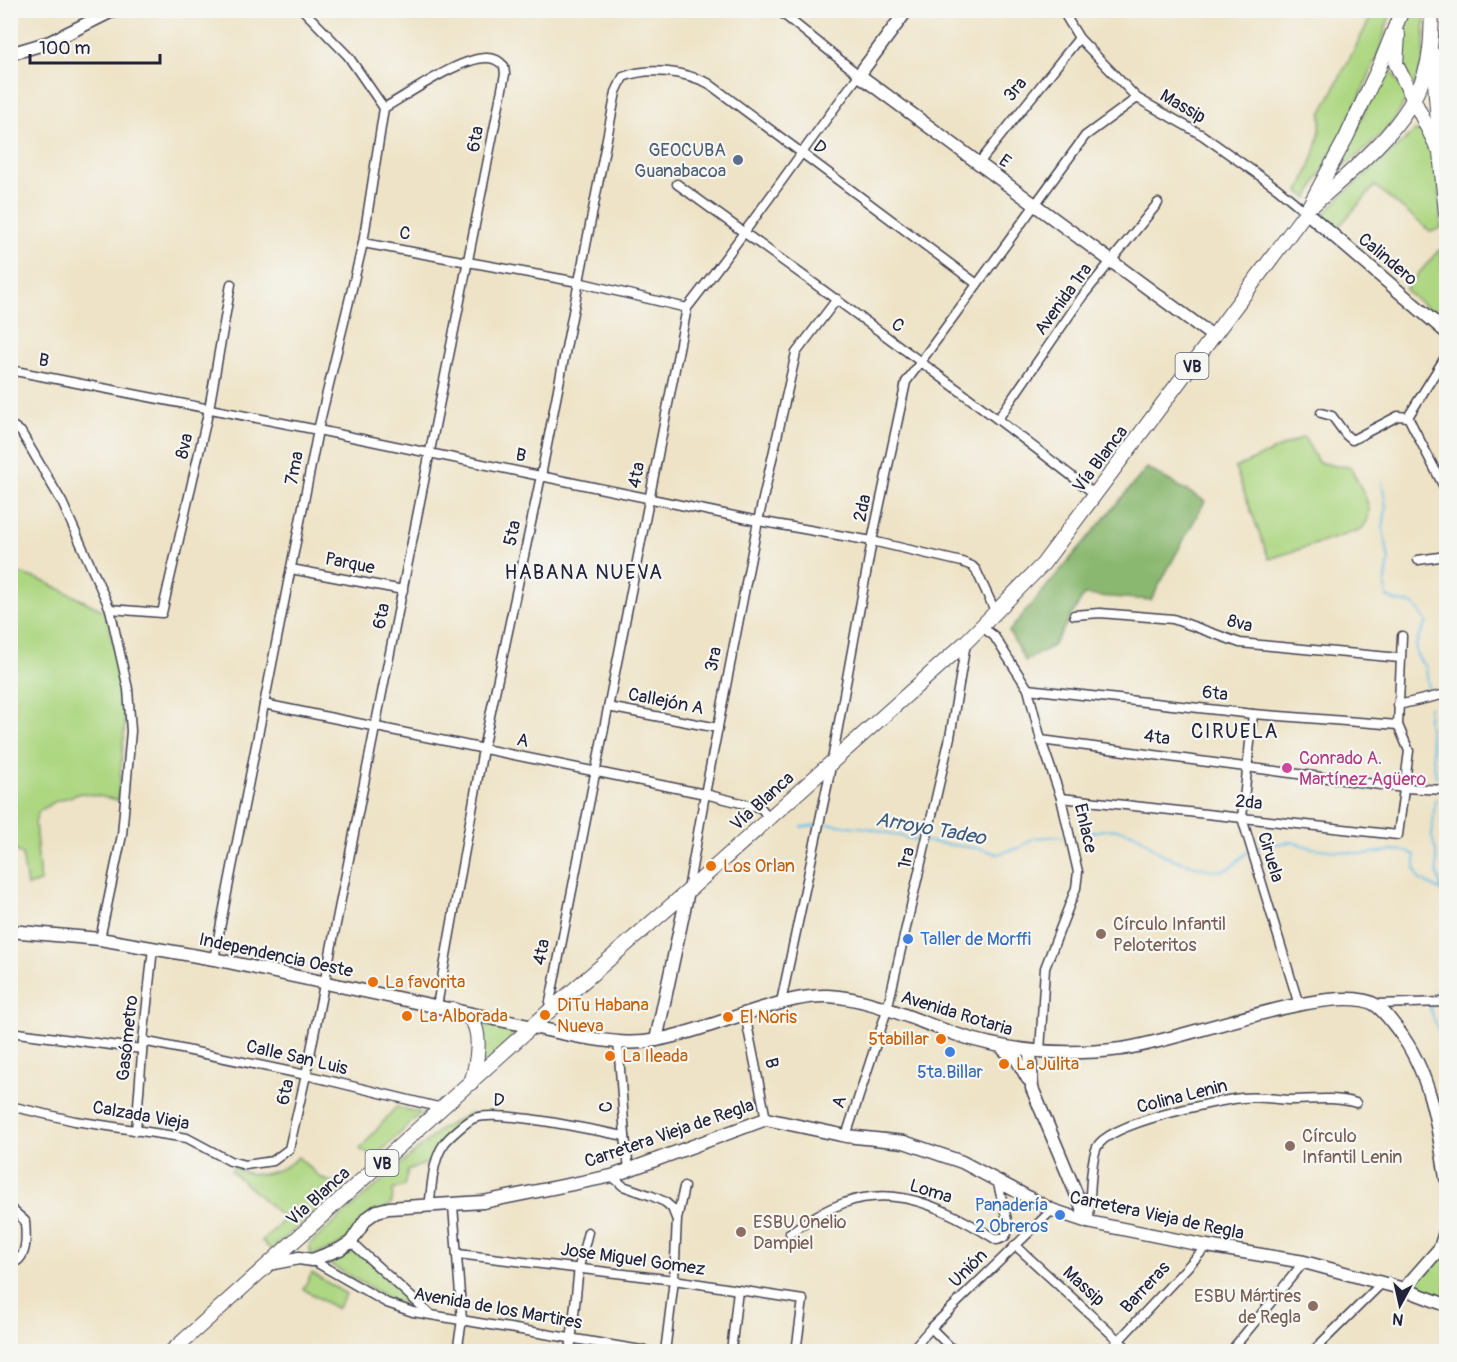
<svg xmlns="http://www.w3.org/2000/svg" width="1457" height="1362" viewBox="0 0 1457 1362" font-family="Pangolin,sans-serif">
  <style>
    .green { fill: #aed782; stroke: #687c5e; stroke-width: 1.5 }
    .forest { fill: #8ab870; stroke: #566d56; stroke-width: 1.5 }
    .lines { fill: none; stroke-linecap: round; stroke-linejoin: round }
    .stream { stroke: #6ec1ea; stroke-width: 2 }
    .street-casing { stroke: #413f50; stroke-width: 11 }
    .secondary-casing { stroke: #413f50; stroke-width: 15 }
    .primary-casing { stroke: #413f50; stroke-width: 16 }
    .street { stroke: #fff; stroke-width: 8 }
    .secondary { stroke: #fff; stroke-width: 12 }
    .primary { stroke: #fff; stroke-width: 14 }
    .service-dot { fill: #5c6f8a; stroke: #f6f6f2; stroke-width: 2 }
    .hotel-dot { fill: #d1479c; stroke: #f6f6f2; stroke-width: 2 }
    .food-dot { fill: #e8710a; stroke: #f6f6f2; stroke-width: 2 }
    .education-dot { fill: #8d6e63; stroke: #f6f6f2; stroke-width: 2 }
    .shop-dot { fill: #3f7fe0; stroke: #f6f6f2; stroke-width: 2 }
    .labels { text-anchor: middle; stroke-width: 4.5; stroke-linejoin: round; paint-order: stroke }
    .shield { fill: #f6f6f2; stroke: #626272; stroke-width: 1.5 }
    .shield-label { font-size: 16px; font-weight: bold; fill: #22223b }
    .street-label { font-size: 18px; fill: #22223b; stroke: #f6f6f2 }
    .service-label { font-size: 18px; fill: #4e5e75; stroke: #f6f6f2; text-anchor: end }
    .hotel-label { font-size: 18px; fill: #b23c85; stroke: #f6f6f2; text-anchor: start }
    .food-label { font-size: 18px; fill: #c56008; stroke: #f6f6f2; text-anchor: start }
    .education-label { font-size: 18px; fill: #785e54; stroke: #f6f6f2; text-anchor: start }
    .shop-label { font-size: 18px; fill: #366cbe; stroke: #f6f6f2; text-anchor: start }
    .neighbourhood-label { font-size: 20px; letter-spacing: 1.5px; fill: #22223b; stroke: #f6f6f2 }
    .water-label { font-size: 20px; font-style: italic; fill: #3d5a78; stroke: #f6f6f2 }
  </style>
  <rect width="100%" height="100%" fill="#f6f6f2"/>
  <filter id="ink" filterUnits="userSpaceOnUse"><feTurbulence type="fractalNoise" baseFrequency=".0167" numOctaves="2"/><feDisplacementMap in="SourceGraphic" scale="12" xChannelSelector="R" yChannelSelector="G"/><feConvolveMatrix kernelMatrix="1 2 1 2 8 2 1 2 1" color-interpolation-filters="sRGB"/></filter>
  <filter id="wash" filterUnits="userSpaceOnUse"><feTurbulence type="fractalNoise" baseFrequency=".008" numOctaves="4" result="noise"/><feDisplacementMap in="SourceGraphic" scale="24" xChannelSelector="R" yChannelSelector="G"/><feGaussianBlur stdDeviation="1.35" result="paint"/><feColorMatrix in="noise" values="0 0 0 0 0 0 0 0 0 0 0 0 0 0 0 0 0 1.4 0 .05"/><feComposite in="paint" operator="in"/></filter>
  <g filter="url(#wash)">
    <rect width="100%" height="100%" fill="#eee3c6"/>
    <g class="green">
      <path d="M1374,11H1391L1379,52L1355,108L1308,198L1299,192C1310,166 1321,143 1321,114Z"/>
      <path d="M1408,11H1425L1424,59L1413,88L1398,51Z"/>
      <path d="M1389,66L1407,98C1402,106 1398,115 1392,123C1380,136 1353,165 1336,168L1386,68Z"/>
      <path d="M1415,131L1425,133C1441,162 1440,196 1441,228L1431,232L1375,186L1335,231L1320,219L1342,195Z"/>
      <path d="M1439,250L1441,251L1446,296V323L1407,292L1406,288Z"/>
      <path d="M1304,437L1318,462L1336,466L1350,467C1359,486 1381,513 1360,530L1269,559L1235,468Z"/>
      <path d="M10,570L46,582L106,612L117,661L125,723L118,800L82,793L56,801L39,811L35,822L40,882L27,886L22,854L11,848Z"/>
      <path d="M485,1025L507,1029L515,1034L480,1070L481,1030Z"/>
      <path d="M396,1107L421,1113L374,1158L360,1149Z"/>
      <path d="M471,1113L435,1150L433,1161L408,1170L404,1186L393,1190L392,1203C372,1219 337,1256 310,1253V1244L442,1128Z"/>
      <path d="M298,1157L321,1178L343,1187L271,1250L262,1241L285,1219L231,1171L233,1167C239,1170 246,1173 252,1174C267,1176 288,1168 298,1157Z"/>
      <path d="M356,1249L424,1311L395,1302L329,1264Z"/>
      <path d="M1446,1251V1299L1413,1283Z"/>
      <path d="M312,1273L346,1294L337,1309L303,1289Z"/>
    </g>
    <path class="forest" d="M1147,468L1205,501L1151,600L1084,595L1053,646L1025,661L1009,631Z"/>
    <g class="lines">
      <g class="stream">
        <path d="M1382,481L1386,508L1383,528L1389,560L1385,586L1387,597L1395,601L1414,604L1427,622C1417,641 1408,650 1426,667L1429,694"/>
        <path d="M1429,707L1428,722L1436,777"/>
        <path d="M1435,799L1432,837L1436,851L1437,873L1442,890"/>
        <path d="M827,824L868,828L915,840L982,849L997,854L1019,848L1034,838L1063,836"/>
        <path d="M802,827L816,825"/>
        <path d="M1087,833C1103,830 1116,827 1132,833C1144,837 1151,848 1162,854C1174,860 1212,873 1224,870C1236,867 1238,857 1249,852"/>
        <path d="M1254,849L1263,845L1292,842L1312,848L1362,854L1401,850L1415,855V868L1419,879L1442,891L1446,899"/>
        <path d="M1446,920V936"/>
        <path d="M1434,999L1438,986L1446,976"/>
        <path d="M1432,1004L1430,1009L1439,1032L1446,1044"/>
      </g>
    </g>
  </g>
  <g filter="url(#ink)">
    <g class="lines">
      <defs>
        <g id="street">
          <path d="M1062,10L1079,38L1137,98L1202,135L1277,188L1306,212"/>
          <path d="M979,163L1079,38"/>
          <path d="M677,184C818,286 959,388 1096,495"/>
          <path d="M363,243L578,282L687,308"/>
          <path d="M10,370L318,430L758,521L872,541L962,562L972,566L976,570L996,613"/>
          <path d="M1321,413L1332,416L1346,435L1352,440L1398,416L1408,417"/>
          <path d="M1408,417L1446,491"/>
          <path d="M1408,417L1446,356"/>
          <path d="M998,419L1082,297L1158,203"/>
          <path d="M10,424L21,432L62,502L110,609L128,689L131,731L122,835L100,939"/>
          <path d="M1418,560L1446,556"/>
          <path d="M291,569L403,590"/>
          <path d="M110,609L162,613L209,409L231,284"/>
          <path d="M1074,615L1100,613L1173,619L1240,643L1400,658"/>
          <path d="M982,627L994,636L1028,689L1041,740L1061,798L1078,872L1076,888L1045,968L1040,1052"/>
          <path d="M1028,689L1253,714L1398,725"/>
          <path d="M264,704L705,794L761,808L770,819"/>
          <path d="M1398,705L1446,694"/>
          <path d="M608,707L718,728"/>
          <path d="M1253,714L1242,818L1299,1005"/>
          <path d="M1041,740L1404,788L1446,790"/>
          <path d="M1061,798L1398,835L1409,751L1398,725L1402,636"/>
          <path d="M688,890L705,794L758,521L796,353L837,299"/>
          <path d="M214,959L318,430L363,243L384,108L348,56L303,10"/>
          <path d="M781,1002L828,782L872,541L906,382L1085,136L1137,98"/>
          <path d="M1375,1004L1446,1002"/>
          <path d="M437,1006L483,749L541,476L616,92L623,77C649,66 684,72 708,83L977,284"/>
          <path d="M548,1012L687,308C747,232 801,152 859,75L778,10"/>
          <path d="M745,1014L766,1119"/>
          <path d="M10,1032L142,1049"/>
          <path d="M143,1041L306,1075L442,1108"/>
          <path d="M618,1042L625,1136L629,1169"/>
          <path d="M10,1106L75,1121L187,1138L230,1161L245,1165L273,1161L289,1149L306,1075L505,74L504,66C499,61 495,58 488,58C462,56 409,94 384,108"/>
          <path d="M136,1131L143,1041L153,948"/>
          <path d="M846,1136L887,1010L950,737L966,643"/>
          <path d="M612,1176L623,1186L652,1196L665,1202L672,1208L676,1218"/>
          <path d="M453,1206L462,1320L457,1352"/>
          <path d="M429,1207C432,1188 432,1160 444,1144C448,1138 468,1120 475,1118C499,1109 595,1131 625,1136"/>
          <path d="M10,1208L25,1221C26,1235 29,1260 10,1264"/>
          <path d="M1089,1220C1090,1203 1090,1161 1097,1147C1109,1123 1214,1101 1242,1098C1258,1096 1273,1099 1288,1100C1311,1100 1333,1096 1356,1103"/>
          <path d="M790,1233C868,1175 919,1192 997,1240C1005,1238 1007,1235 1009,1228L997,1180"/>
          <path d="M351,1242L430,1314"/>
          <path d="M1015,1245L1131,1352"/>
          <path d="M458,1254L674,1280L803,1300L796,1352"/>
          <path d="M312,1260L387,1303L413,1312L653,1352"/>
          <path d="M931,1328L955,1352"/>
          <path d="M1235,1346L1304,1262"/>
          <path d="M570,1352L579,1267L588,1232"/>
          <path d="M665,1352L674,1280L677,1219L684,1187"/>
          <path d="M731,1352L738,1290"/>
          <path d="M910,1352L931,1328L1052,1210"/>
          <path d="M1108,1352L1207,1246"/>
          <path d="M1312,1352L1383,1282"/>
        </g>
        <g id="secondary">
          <path d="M907,10L859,75L1214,337"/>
          <path d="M10,54L50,42L114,10"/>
          <path d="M1306,212L1446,332"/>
          <path d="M10,931L100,939L214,959L575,1036C602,1040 629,1046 656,1040C691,1034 729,1018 763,1008C783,1002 807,995 828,996C871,998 914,1020 955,1034C1008,1052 1064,1056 1121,1049C1175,1043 1332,981 1374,1004C1384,1010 1391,1021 1398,1030C1431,1074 1438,1126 1446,1178"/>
          <path d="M656,1040L688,891"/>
          <path d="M1004,1050L1016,1058L1028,1079"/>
          <path d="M1030,1052L1032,1088L1088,1222"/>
          <path d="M269,1264L299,1258L312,1260L340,1249L351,1242L366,1219L377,1211L389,1208L483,1202L612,1176L766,1119L846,1136L904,1142L962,1162L1052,1210L1088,1222L1207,1246L1304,1262L1404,1289L1446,1305"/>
          <path d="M1404,1289L1440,1248L1446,1229"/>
        </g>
        <g id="primary">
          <path d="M1398,35L1396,64L1437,147"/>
          <path d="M1433,54L1440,152L1446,213"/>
          <path d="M1314,204C1357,166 1412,123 1427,66C1432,48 1431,29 1432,10"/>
          <path d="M452,1009C457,1012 465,1014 469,1018C484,1030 476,1067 471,1083"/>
          <path d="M171,1352L547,1013L688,891L966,642L1043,564L1306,212L1346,138L1380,65L1402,10"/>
        </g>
      </defs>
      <use href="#street" class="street-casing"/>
      <use href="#secondary" class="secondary-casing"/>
      <use href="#primary" class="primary-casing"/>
      <use href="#street" class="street"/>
      <use href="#secondary" class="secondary"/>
      <use href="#primary" class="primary"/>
    </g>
  </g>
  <circle class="service-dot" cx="738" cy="160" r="6"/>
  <circle class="hotel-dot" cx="1287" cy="768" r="6"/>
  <g class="food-dot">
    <circle cx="711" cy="866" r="6"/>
    <circle cx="373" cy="982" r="6"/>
    <circle cx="545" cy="1015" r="6"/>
    <circle cx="407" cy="1016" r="6"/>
    <circle cx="728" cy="1017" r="6"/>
    <circle cx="941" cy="1039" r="6"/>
    <circle cx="610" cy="1056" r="6"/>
    <circle cx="1004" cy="1064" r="6"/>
  </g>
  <g class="education-dot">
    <circle cx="1101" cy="934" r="6"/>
    <circle cx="1290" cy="1146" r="6"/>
    <circle cx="741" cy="1232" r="6"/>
    <circle cx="1313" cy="1306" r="6"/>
  </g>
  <g class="shop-dot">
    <circle cx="908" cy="939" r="6"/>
    <circle cx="950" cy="1052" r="6"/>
    <circle cx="1060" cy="1215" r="6"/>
  </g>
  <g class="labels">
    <g class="shield">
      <rect x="1175.5" y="353" width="33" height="26" rx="4.5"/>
      <rect x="365.5" y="1150" width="33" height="26" rx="4.5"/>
    </g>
    <g class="shield-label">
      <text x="1192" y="372">VB</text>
      <text x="382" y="1169">VB</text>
    </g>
    <g class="street-label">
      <text transform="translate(1015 89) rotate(-51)" y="6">3ra</text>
      <text transform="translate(1183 106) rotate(30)" y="6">Massip</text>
      <text transform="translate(475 139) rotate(-79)" y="6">6ta</text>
      <text transform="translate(820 147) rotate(37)" y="6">D</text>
      <text transform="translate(1005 161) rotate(36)" y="6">E</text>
      <text transform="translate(405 233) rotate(10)" y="6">C</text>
      <text transform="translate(1388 259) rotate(40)" y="6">Calindero</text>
      <text transform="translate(1063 299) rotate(-54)" y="6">Avenida 1ra</text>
      <text transform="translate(898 325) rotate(38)" y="6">C</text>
      <text transform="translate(44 360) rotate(11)" y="6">B</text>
      <text transform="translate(184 446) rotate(-77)" y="6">8va</text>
      <text transform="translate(521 455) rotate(12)" y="6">B</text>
      <text transform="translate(1100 459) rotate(-53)" y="6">Vía Blanca</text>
      <text transform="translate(294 468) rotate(-79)" y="6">7ma</text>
      <text transform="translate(636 475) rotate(-79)" y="6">4ta</text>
      <text transform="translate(862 508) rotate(-78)" y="6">2da</text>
      <text transform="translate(512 533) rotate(-78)" y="6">5ta</text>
      <text transform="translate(350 563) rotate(11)" y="6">Parque</text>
      <text transform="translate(381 616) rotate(-78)" y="6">6ta</text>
      <text transform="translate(1240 623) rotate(14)" y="6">8va</text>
      <text transform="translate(713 659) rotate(-79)" y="6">3ra</text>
      <text transform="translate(1215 693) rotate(6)" y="6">6ta</text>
      <text transform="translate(666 701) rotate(11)" y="6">Callejón A</text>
      <text transform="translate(1157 737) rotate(7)" y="6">4ta</text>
      <text transform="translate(523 740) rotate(11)" y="6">A</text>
      <text transform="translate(762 801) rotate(-42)" y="6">Vía Blanca</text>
      <text transform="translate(1249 802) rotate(6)" y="6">2da</text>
      <text transform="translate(1086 828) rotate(77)" y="6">Enlace</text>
      <text transform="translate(1271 857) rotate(73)" y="6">Ciruela</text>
      <text transform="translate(906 858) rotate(-77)" y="6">1ra</text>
      <text transform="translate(541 952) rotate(-79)" y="6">4ta</text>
      <text transform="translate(276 955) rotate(12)" y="6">Independencia Oeste</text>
      <text transform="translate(957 1013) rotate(17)" y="6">Avenida Rotaria</text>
      <text transform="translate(127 1038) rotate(-84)" y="6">Gasómetro</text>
      <text transform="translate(297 1057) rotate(13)" y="6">Calle San Luis</text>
      <text transform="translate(772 1063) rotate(78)" y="6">B</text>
      <text transform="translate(285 1092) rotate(-77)" y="6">6ta</text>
      <text transform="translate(1182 1096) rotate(-14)" y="6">Colina Lenin</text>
      <text transform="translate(499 1100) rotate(3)" y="6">D</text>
      <text transform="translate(839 1102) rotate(-73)" y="6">A</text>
      <text transform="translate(606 1107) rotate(-94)" y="6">C</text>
      <text transform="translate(141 1115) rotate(10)" y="6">Calzada Vieja</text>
      <text transform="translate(669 1133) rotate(-19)" y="6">Carretera Vieja de Regla</text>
      <text transform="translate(931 1191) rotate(17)" y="6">Loma</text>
      <text transform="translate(318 1196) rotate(-42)" y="6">Vía Blanca</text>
      <text transform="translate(1157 1215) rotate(12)" y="6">Carretera Vieja de Regla</text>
      <text transform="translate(633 1259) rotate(8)" y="6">Jose Miguel Gomez</text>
      <text transform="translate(968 1268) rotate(-45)" y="6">Unión</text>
      <text transform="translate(1084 1286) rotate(42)" y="6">Massip</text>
      <text transform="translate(1145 1287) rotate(-47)" y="6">Barreras</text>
      <text transform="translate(498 1308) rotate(10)" y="6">Avenida de los Martires</text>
    </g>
    <g class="service-label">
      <text x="726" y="156">GEOCUBA<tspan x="726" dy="21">Guanabacoa</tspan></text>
    </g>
    <g class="hotel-label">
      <text x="1299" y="764">Conrado A.<tspan x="1299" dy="21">Martínez Agüero</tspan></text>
    </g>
    <g class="food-label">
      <text x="723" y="872">Los Orlan</text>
      <text x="385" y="988">La favorita</text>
      <text x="557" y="1011">DiTu Habana<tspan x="557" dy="21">Nueva</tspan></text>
      <text x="419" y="1022">La Alborada</text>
      <text x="740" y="1023">El Noris</text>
      <text x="929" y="1045" text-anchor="end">5tabillar</text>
      <text x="622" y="1062">La Ileada</text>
      <text x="1016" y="1070">La Julita</text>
    </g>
    <g class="education-label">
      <text x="1113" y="930">Círculo Infantil<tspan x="1113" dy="21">Peloteritos</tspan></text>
      <text x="1302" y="1142">Círculo<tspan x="1302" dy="21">Infantil Lenin</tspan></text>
      <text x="753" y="1228">ESBU Onelio<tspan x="753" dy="21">Dampiel</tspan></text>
      <text x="1301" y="1302" text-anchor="end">ESBU Mártires<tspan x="1301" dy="21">de Regla</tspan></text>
    </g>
    <g class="shop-label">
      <text x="920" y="945">Taller de Morffi</text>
      <text x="950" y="1078" text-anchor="middle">5ta.Billar</text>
      <text x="1048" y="1211" text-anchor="end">Panadería<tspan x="1048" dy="21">2 Obreros</tspan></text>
    </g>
    <g class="neighbourhood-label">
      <text x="584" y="579">HABANA NUEVA</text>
      <text x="1235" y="738">CIRUELA</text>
    </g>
    <g class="water-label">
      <text transform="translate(931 828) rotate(10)" y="7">Arroyo Tadeo</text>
    </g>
  </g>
  <rect width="1457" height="1362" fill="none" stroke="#f6f6f2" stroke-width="36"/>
  <g transform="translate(1400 1305) rotate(188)" stroke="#f6f6f2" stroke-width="4.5" paint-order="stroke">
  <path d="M0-4.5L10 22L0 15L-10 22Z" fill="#22223b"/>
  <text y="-9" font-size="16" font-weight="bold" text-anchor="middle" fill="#22223b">N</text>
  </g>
  <path d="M30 54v9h130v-9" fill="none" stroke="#22223b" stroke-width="3"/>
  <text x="39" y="54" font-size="18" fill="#22223b" stroke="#f6f6f2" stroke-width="4.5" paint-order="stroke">100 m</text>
</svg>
